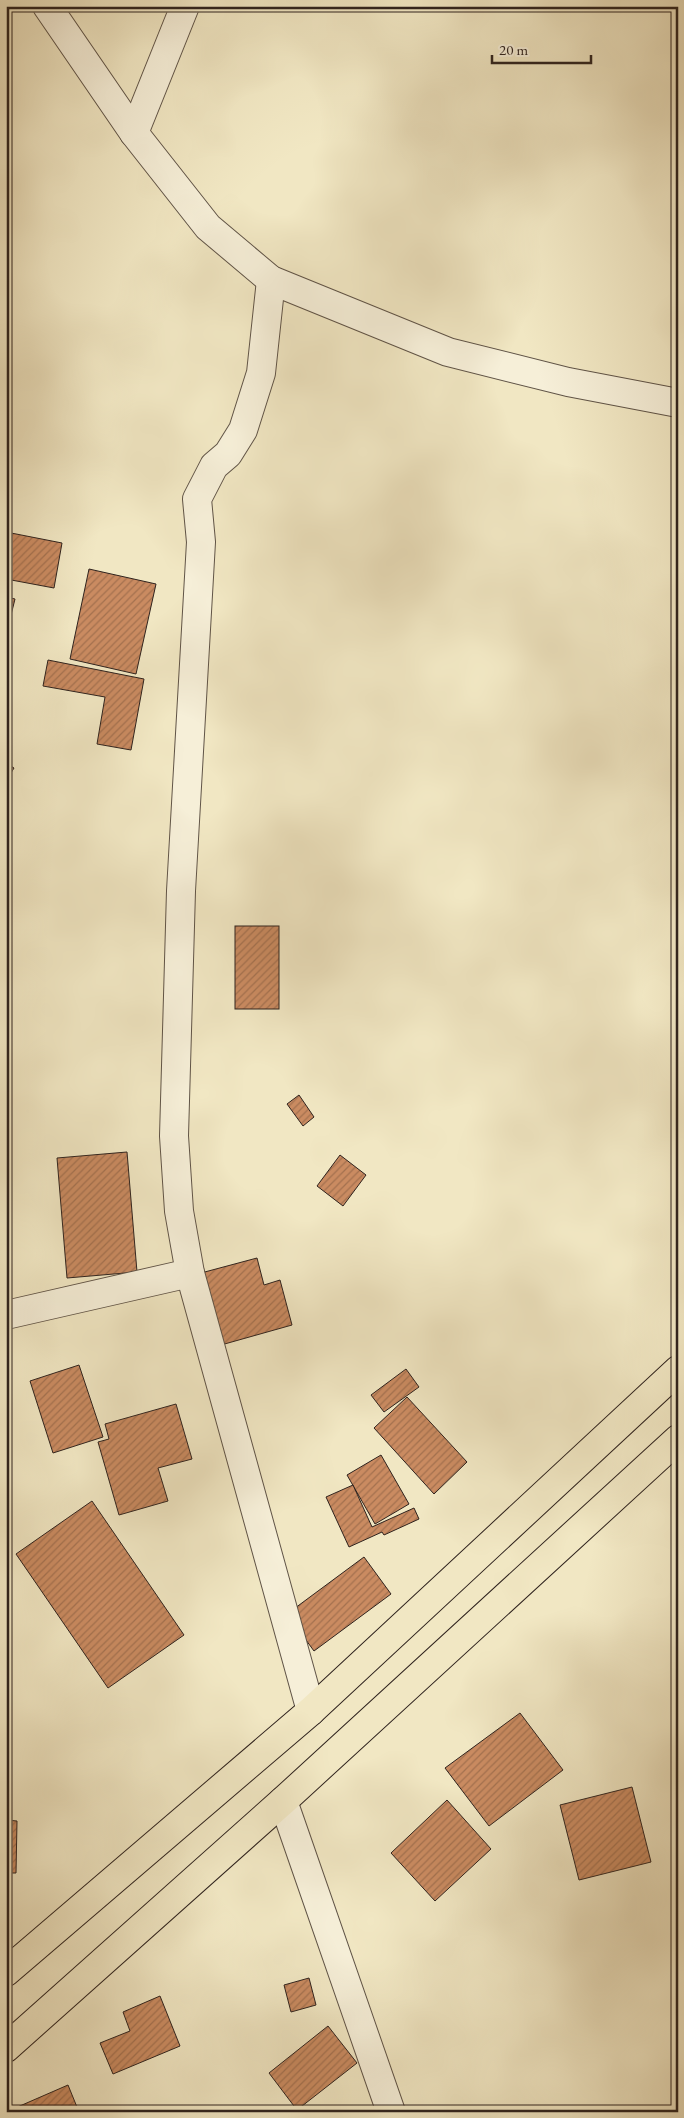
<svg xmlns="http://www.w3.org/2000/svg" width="684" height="2118" viewBox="0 0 684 2118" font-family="'EB Garamond',serif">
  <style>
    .building { fill: url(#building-hatch); stroke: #2f231e }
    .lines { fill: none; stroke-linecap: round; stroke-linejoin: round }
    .street-casing { stroke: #605447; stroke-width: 30 }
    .highway-casing { stroke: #2f231e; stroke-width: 30 }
    .street { stroke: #f6efd8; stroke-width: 28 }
    .highway { stroke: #f1e7c3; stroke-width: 28 }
  </style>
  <defs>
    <pattern id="building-hatch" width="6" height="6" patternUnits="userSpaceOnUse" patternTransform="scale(1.25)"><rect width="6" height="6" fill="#ca8b61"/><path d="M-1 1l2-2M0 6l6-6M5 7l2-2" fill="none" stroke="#a4714f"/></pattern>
  </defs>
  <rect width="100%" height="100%" fill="#f1e7c3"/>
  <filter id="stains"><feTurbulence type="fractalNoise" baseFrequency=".004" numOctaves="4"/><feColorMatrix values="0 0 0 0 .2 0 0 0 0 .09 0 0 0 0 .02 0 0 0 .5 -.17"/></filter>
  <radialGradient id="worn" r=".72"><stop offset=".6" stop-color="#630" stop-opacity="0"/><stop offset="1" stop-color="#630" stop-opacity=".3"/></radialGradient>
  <g class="building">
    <path d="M6,532L62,543L54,588L6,579Z"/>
    <path d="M89,569L156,584L136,674L70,659Z"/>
    <path d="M6,597L15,599L8,627H6Z"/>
    <path d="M48,660L144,679L131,750L97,744L105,697L43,686Z"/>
    <path d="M6,763L14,768L6,781Z"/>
    <rect x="235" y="926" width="44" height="83"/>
    <path d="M299,1095L314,1117L303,1126L287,1104Z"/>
    <path d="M127,1152L137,1272L67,1278L57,1158Z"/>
    <path d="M340,1155L366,1175L343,1206L317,1186Z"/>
    <path d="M257,1258L264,1285L280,1280L292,1325L221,1345L201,1273Z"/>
    <path d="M79,1365L103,1437L53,1453L30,1381Z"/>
    <path d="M406,1369L419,1387L384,1412L371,1395Z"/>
    <path d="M407,1397L467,1462L434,1494L374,1428Z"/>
    <path d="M176,1404L192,1459L158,1468L168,1501L119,1515L98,1442L109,1439L105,1424Z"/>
    <path d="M381,1455L409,1504L375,1524L347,1475Z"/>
    <path d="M353,1485L372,1527L414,1508L419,1519L384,1535L382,1532L349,1547L326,1497Z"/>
    <path d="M92,1501L184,1635L108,1688L16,1554Z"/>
    <path d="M364,1557L391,1594L314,1651L287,1614Z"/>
    <path d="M520,1713L563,1770L489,1826L445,1768Z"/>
    <path d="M632,1787L651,1862L579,1880L560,1805Z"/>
    <path d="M447,1800L491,1849L435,1901L391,1853Z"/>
    <path d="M6,1820L17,1821L16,1873H6Z"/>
    <path d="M309,1978L316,2005L291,2012L284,1985Z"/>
    <path d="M160,1996L180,2046L113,2074L100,2043L130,2031L123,2012Z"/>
    <path d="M328,2026L357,2063L297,2110L269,2073Z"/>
    <path d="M68,2085L79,2112H6Z"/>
  </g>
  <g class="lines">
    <defs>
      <g id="street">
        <path d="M47,6L134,133L208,227L271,280L448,352L568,382L678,403"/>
        <path d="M134,133L185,6"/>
        <path d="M271,280L261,373L243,430L228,454L214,466L197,499L201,542L181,891L174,1136L179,1211L190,1273L311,1711"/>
        <path d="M6,1315L190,1273"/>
        <path d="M283,1801L391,2112"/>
      </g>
      <g id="highway">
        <path d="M6,1972L311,1711L678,1370"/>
        <path d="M6,2048L283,1801L678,1439"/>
      </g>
    </defs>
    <use href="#street" class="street-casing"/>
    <use href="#highway" class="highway-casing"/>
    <use href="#street" class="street"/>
    <use href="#highway" class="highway"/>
  </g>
  <rect width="684" height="2118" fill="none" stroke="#f1e7c3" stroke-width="25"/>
  <rect x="8" y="8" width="669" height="2103" fill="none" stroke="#2f231e" stroke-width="2.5"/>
  <rect x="12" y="12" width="659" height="2093" fill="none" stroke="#2f231e"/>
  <path d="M492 55v8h99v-8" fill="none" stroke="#2f231e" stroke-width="2.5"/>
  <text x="499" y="55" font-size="15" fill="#2f231e" stroke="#f6efd8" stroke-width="4" paint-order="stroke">20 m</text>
  <rect width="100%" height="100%" filter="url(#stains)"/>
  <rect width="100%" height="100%" fill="url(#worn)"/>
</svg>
